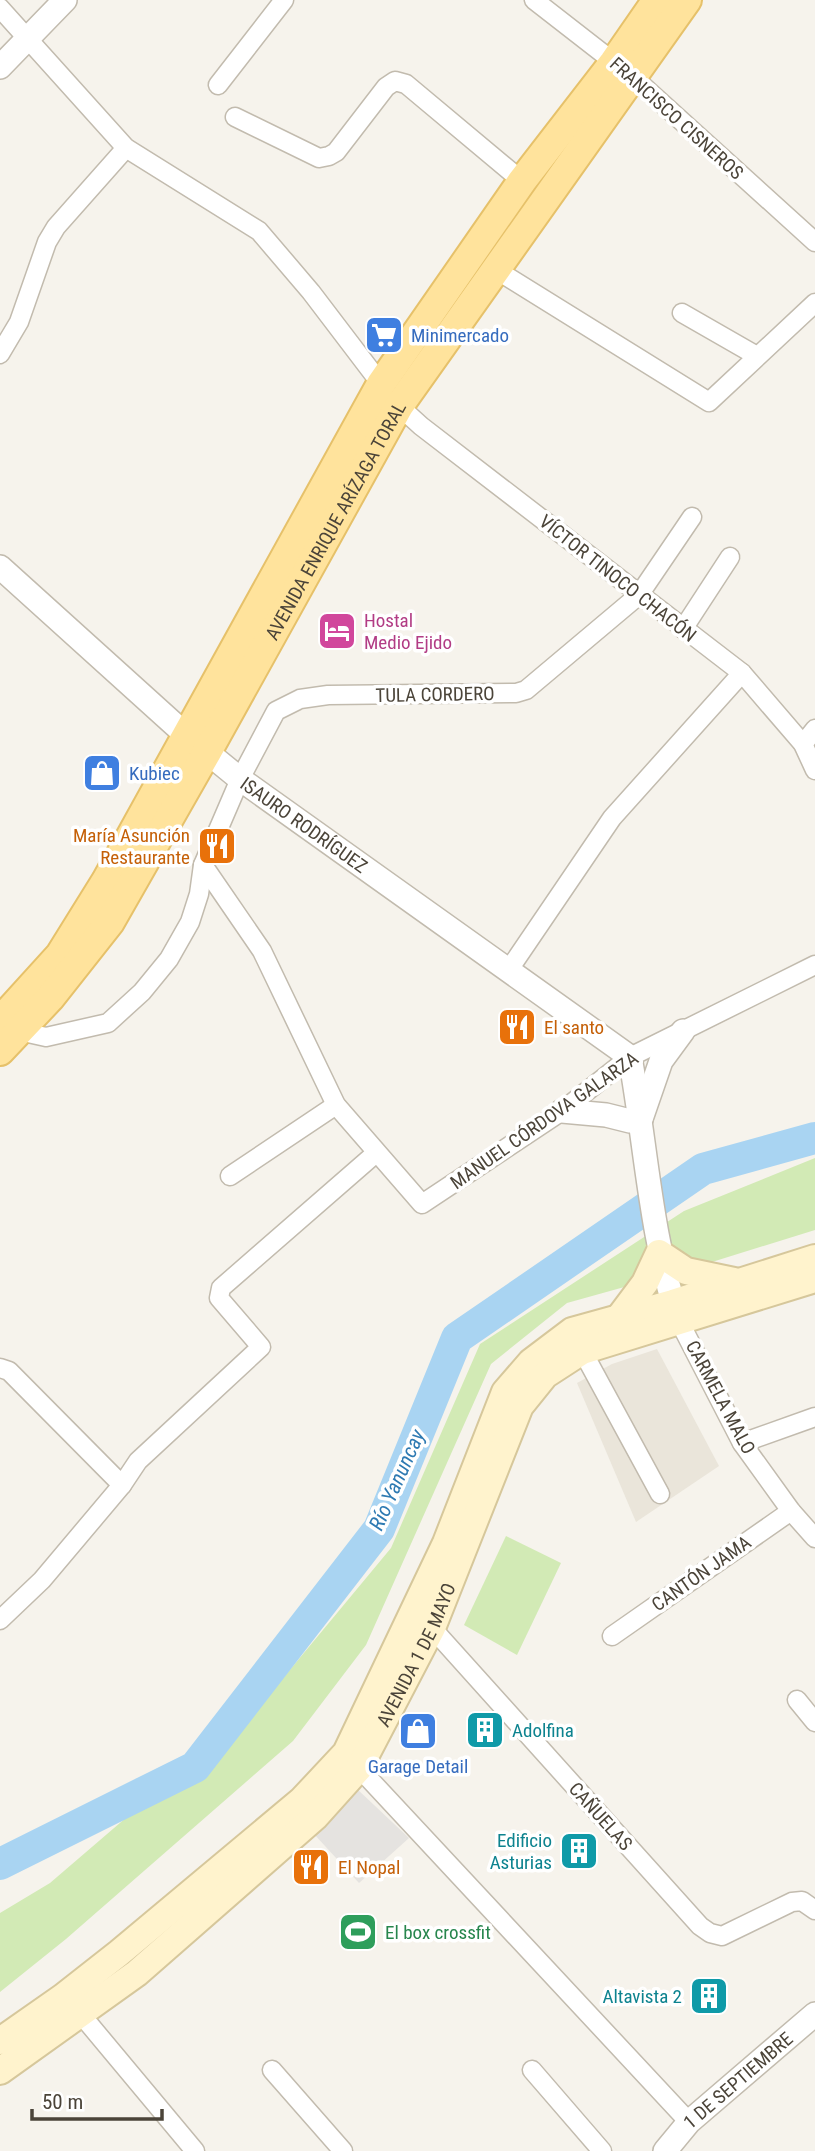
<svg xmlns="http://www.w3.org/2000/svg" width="815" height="2151" viewBox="0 0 815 2151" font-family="'Roboto Condensed',sans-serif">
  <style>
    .residential { fill: #eae5da }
    .green { fill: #d2eab5 }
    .parking { fill: #e5e3e0 }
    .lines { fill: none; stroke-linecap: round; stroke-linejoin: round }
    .river { stroke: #a9d4f2; stroke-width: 32 }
    .minor-casing { stroke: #c2bbae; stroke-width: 21 }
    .tertiary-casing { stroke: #c2bbae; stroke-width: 26 }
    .secondary-casing { stroke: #d6c79b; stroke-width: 30 }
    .primary-casing { stroke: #e6c16a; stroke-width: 32 }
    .minor { stroke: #fff; stroke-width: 18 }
    .tertiary { stroke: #fff; stroke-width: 23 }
    .secondary { stroke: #fff3cd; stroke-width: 26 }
    .primary { stroke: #ffe39c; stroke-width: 28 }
    .labels { text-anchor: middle; stroke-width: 7; stroke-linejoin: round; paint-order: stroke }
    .street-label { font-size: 19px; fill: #4b4439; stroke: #fff }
    .shop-label { font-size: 19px; fill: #366cbe; stroke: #fff; text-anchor: start }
    .hotel-label { font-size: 19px; fill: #b23c85; stroke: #fff; text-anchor: start }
    .food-label { font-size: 19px; fill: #c56008; stroke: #fff; text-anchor: start }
    .culture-label { font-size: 19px; fill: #0d838f; stroke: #fff; text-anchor: end }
    .leisure-label { font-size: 19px; fill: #27864d; stroke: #fff; text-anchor: start }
    .water-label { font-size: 21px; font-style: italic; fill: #2e7ab2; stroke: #fff }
  </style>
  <rect width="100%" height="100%" fill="#f6f3ec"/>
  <path class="residential" d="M657,1349L719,1466L636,1522L577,1383L612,1364Z"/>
  <g class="green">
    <path d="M815,1158V1230L696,1267L567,1303L491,1364L366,1645L293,1741L66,1939L0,1992V1913L50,1883L269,1695L391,1548L480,1344L684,1211Z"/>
    <path d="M506,1536L561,1563L517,1655L464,1625Z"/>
  </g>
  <path class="parking" d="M357,1789L409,1838L359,1883L314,1834Z"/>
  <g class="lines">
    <path class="river" d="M0,1864L195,1767L379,1529L457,1338L703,1169L815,1138"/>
    <defs>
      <g id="minor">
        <path d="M534,0L633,77L815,242"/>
        <path d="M0,8L126,148L259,231L311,292L381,384"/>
        <path d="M218,85L284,0"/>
        <path d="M235,117L319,158L329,156L336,152L386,87L395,81L406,84L522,181"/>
        <path d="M495,269L709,402L815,303"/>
        <path d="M682,313L757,356"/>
        <path d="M0,354L19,322L47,242L56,227L126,148"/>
        <path d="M399,406L421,426L742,673L803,744L815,770"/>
        <path d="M692,517L639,595L526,690L516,693L328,695L300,699L276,711L240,779L203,865L262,951L336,1105L422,1204L562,1111L630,1057L815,965"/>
        <path d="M683,629L730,557"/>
        <path d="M803,744L815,729"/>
        <path d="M508,971L612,818L742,673"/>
        <path d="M19,1031L46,1037L108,1023L142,992L169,959L190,922L199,894L203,865"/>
        <path d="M230,1176L336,1105"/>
        <path d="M679,1321L742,1443L791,1511L815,1538"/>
        <path d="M578,1343L660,1494"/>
        <path d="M0,1368L9,1371L122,1485"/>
        <path d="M742,1443L815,1417"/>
        <path d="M0,1620L42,1580L122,1485L138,1461L261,1347L219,1298L221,1288L376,1153"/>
        <path d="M425,1622L432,1628L700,1926L710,1933L722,1936L792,1902L802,1901L815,1910"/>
        <path d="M612,1636L791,1511"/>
        <path d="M797,1700L815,1722"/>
        <path d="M359,1768L689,2122"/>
        <path d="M74,2006L195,2151"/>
        <path d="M272,2070L343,2151"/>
        <path d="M532,2070L602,2151"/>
      </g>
      <g id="tertiary">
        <path d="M0,67L65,0"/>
        <path id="s1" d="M0,567L186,735L240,779L630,1057C646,1144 650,1234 678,1318"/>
        <path d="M562,1111L606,1115L630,1121L641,1119"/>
        <path d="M642,1116L661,1061L683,1031"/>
        <path id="s2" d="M665,2151L689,2122L815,2014"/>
      </g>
      <g id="secondary">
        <path d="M618,1319L645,1283L659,1253L686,1271L734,1281"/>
        <path d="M0,2041L63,1997L119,1953L302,1800L346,1753L446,1543L505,1392L531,1362L572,1331L673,1303L815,1258"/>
        <path id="s3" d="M0,2071L137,1973L315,1817L359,1768L432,1628L520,1406L545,1375L582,1351L815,1279"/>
      </g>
      <g id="primary">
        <path d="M0,1021L60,955L106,881L381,384L522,181L614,62L657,0"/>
        <path id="s4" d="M0,1051L50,998L110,922L207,752L399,406L687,0"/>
      </g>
    </defs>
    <use href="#minor" class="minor-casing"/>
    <use href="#tertiary" class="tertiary-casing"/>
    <use href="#secondary" class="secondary-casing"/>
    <use href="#primary" class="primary-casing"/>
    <use href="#minor" class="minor"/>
    <use href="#tertiary" class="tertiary"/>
    <use href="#secondary" class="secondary"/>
    <use href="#primary" class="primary"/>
  </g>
  <defs>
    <symbol id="supermarket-square" viewBox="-11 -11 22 22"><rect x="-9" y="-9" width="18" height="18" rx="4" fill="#3f7fe0" stroke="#fff"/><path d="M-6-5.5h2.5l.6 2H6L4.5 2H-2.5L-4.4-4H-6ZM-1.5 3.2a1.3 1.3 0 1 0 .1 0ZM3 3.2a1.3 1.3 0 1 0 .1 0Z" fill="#fff"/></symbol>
    <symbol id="hotel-square" viewBox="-11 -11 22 22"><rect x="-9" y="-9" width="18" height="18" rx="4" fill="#d1479c" stroke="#fff"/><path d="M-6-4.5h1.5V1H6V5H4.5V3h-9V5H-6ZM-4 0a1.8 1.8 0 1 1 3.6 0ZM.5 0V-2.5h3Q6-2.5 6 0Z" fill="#fff"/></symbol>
    <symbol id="shop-square" viewBox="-11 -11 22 22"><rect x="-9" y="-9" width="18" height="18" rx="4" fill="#3f7fe0" stroke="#fff"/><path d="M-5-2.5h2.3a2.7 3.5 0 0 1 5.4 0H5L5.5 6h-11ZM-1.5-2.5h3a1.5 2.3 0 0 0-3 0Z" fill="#fff"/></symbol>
    <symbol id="restaurant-square" viewBox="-11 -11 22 22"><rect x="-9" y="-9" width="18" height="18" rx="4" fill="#e8710a" stroke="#fff"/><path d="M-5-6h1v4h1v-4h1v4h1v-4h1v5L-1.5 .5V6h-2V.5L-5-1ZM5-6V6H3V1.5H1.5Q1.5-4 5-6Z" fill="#fff"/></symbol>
    <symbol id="building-square" viewBox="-11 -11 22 22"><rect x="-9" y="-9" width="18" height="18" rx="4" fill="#0f9aa8" stroke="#fff"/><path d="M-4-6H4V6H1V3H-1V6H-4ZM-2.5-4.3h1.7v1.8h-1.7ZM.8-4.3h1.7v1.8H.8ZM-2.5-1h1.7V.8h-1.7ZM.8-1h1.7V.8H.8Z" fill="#fff"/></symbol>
    <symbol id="stadium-square" viewBox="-11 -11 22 22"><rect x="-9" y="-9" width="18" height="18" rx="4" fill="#2e9e5b" stroke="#fff"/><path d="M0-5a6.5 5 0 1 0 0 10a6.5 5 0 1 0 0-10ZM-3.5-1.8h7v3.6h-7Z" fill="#fff"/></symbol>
  </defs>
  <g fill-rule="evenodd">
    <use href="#supermarket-square" x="362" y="313" width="44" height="44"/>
    <use href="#hotel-square" x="315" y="609" width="44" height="44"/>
    <use href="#shop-square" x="80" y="751" width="44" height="44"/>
    <use href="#restaurant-square" x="195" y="824" width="44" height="44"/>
    <use href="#restaurant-square" x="495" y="1005" width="44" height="44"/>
    <use href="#building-square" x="463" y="1708" width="44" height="44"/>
    <use href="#shop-square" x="396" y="1709" width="44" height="44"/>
    <use href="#building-square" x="557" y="1829" width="44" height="44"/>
    <use href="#restaurant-square" x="289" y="1845" width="44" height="44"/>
    <use href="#stadium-square" x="336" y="1910" width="44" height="44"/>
    <use href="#building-square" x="687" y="1974" width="44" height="44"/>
  </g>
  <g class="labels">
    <g class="street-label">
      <text transform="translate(677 118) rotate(42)" y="7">FRANCISCO CISNEROS</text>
      <text dy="7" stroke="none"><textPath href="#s4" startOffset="630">AVENIDA ENRIQUE ARÍZAGA TORAL</textPath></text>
      <text transform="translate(618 578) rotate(38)" y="7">VÍCTOR TINOCO CHACÓN</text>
      <text transform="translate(435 694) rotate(-1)" y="7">TULA CORDERO</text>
      <text dy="7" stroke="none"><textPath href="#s1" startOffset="399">ISAURO RODRÍGUEZ</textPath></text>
      <text transform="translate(544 1120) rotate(-35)" y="7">MANUEL CÓRDOVA GALARZA</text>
      <text transform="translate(721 1397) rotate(62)" y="7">CARMELA MALO</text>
      <text transform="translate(701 1573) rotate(-35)" y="7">CANTÓN JAMA</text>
      <text dy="7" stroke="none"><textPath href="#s3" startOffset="598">AVENIDA 1 DE MAYO</textPath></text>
      <text transform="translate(601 1816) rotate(48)" y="7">CAÑUELAS</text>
      <text dy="7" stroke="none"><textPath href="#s2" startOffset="102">1 DE SEPTIEMBRE</textPath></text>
    </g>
    <g class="shop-label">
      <text x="411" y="342">Minimercado</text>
      <text x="129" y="780">Kubiec</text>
      <text x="418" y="1773" text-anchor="middle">Garage Detail</text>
    </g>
    <g class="hotel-label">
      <text x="364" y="627">Hostal<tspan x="364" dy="22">Medio Ejido</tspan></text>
    </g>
    <g class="food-label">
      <text x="190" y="842" text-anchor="end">María Asunción<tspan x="190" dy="22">Restaurante</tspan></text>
      <text x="544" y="1034">El santo</text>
      <text x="338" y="1874">El Nopal</text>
    </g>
    <g class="culture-label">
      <text x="512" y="1737" text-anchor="start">Adolfina</text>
      <text x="552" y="1847">Edificio<tspan x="552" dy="22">Asturias</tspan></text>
      <text x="682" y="2003">Altavista 2</text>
    </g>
    <g class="leisure-label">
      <text x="385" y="1939">El box crossfit</text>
    </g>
    <g class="water-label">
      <text transform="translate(397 1480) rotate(-66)" y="7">Río Yanuncay</text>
    </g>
  </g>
  <path d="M32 2109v10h130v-10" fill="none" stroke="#4b4439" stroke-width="3.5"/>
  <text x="42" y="2109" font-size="21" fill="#4b4439" stroke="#ffffff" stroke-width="5" paint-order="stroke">50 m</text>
</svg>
